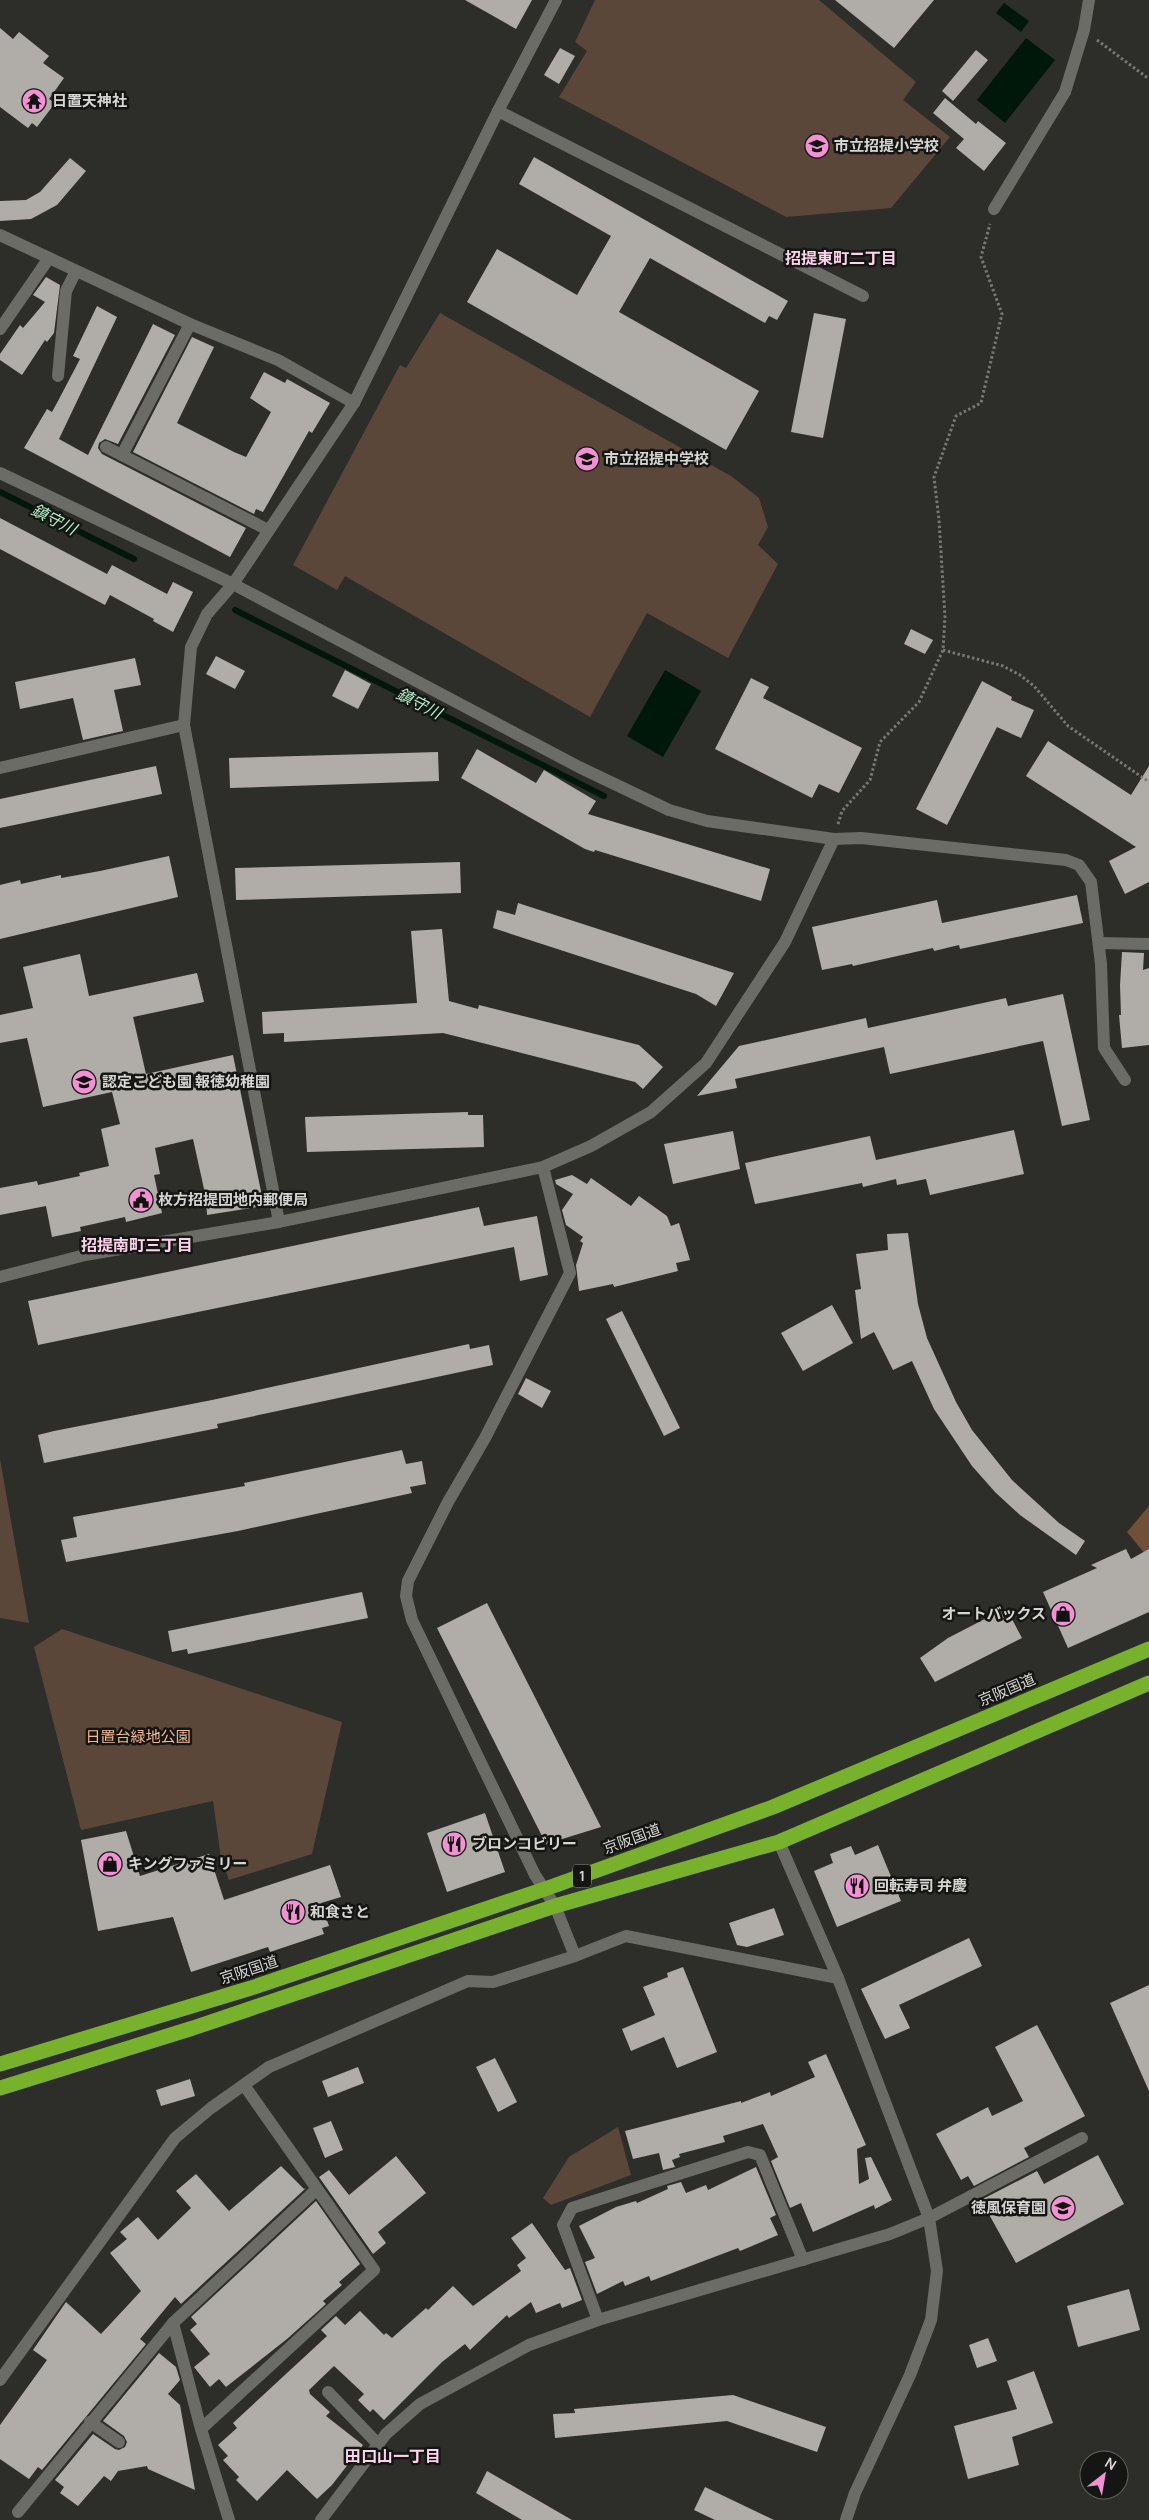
<svg xmlns="http://www.w3.org/2000/svg" width="1149" height="2520" viewBox="0 0 1149 2520" font-family="Manrope,'Noto Sans JP',sans-serif">
  <style>
    .green { fill: #5b473a }
    .forest { fill: #714f38 }
    .water { fill: #001809 }
    .lines { fill: none; stroke-linecap: round; stroke-linejoin: round }
    .stream { stroke: #001809; stroke-width: 6 }
    .building { fill: #b0ada9 }
    .path { stroke: #787874; stroke-width: 3; stroke-dasharray: 2.5 2.5; stroke-linecap: butt }
    .minor { stroke: #6c6c67; stroke-width: 12 }
    .highway { stroke: #78b22d; stroke-width: 15 }
    .labels { text-anchor: middle; stroke-width: 5; stroke-linejoin: round; paint-order: stroke }
    .shield { fill: #151513; stroke: #9b9b99; stroke-width: 1 }
    .shield-label { font-size: 14px; font-weight: bold; fill: #d5d5d2 }
    .poi-label { font-size: 15px; font-weight: bold; fill: #d5d5d2; stroke: #151513; text-anchor: start }
    .street-label { font-size: 15px; fill: #d5d5d2; stroke: #151513 }
    .park-label { font-size: 15px; fill: #f5b991; stroke: #151513 }
    .neighbourhood-label { font-size: 16px; font-weight: bold; fill: #fdd2ed; stroke: #151513 }
    .water-label { font-size: 16px; font-style: italic; fill: #b0f1c7; stroke: #151513 }
  </style>
  <rect width="100%" height="100%" fill="#2d2d29"/>
  <g class="green">
    <path d="M595,0H819L916,82L903,100L950,137L891,208L786,217L559,97L587,51L575,42Z"/>
    <path d="M440,313L731,476L759,498L768,527L758,545L778,564L728,658L647,613L590,717L345,576L337,590L293,565L400,365L406,368Z"/>
    <path d="M0,1459L29,1623L0,1618Z"/>
    <path d="M62,1629L342,1722L312,1854L229,1880L221,1858L213,1801L81,1830L34,1647Z"/>
    <path d="M618,2127L631,2175L551,2205L543,2198L569,2157Z"/>
  </g>
  <path class="forest" d="M1149,1506V1550L1145,1554L1127,1532Z"/>
  <g class="water">
    <path d="M1004,3L1029,21L1021,32L996,13Z"/>
    <path d="M1026,38L1055,60L1005,123L977,100Z"/>
    <path d="M665,670L701,691L663,757L627,736Z"/>
  </g>
  <g class="lines">
    <g class="stream">
      <path d="M0,492L134,559"/>
      <path d="M235,610L604,796"/>
    </g>
  </g>
  <g class="building">
    <path d="M465,0H532L516,29Z"/>
    <path d="M835,0H934L894,48Z"/>
    <path d="M0,28L13,39L19,32L49,56L43,63L64,78L49,99L55,103L37,127L32,123L28,128L0,107Z"/>
    <path d="M560,48L575,56L559,84L544,75Z"/>
    <path d="M976,50L988,60L953,101L942,91Z"/>
    <path d="M945,98L976,124L978,121L1006,143L984,171L956,148L964,139L933,113Z"/>
    <path d="M534,157L788,301L777,320L769,316L765,323L650,258L619,312L759,391L726,450L467,302L497,249L577,295L611,236L519,184Z"/>
    <path d="M70,158L86,171L57,205L31,219L0,221V201L26,200L40,192Z"/>
    <path d="M46,277L60,285L54,333L47,342L45,340L22,375L0,360V354L20,325L23,328L45,302L33,295Z"/>
    <path d="M97,306L117,317L59,439L88,455L153,324L175,335L118,444L105,439L99,443L98,448L102,454L246,528L230,557L24,448L47,409L52,412L58,401L80,359L73,356Z"/>
    <path d="M814,313L846,319L823,438L791,432Z"/>
    <path d="M192,337L214,347L177,423L234,452L246,457L271,412L250,398L264,372L285,383L287,379L330,403L312,433L309,431L263,512L256,509L254,514L133,452Z"/>
    <path d="M0,518L107,574L112,565L167,594L173,582L193,592L173,632L153,621L154,619L110,595L105,605L0,549Z"/>
    <path d="M911,629L933,640L925,654L904,644Z"/>
    <path d="M216,656L245,671L235,689L206,674Z"/>
    <path d="M135,658L141,685L114,690L123,731L83,740L73,698L20,709L15,682Z"/>
    <path d="M345,670L371,684L358,709L332,696Z"/>
    <path d="M751,678L769,687L763,698L862,748L839,793L819,784L812,798L715,749Z"/>
    <path d="M982,681L1012,697L1011,700L1034,710L1021,738L997,727L947,825L916,809Z"/>
    <path d="M1048,741L1131,795L1149,766V882L1125,894L1109,861L1136,847L1026,776Z"/>
    <path d="M477,749L536,783L544,770L569,785L596,801L588,814L770,869L761,901L595,850L594,852L585,849L461,778Z"/>
    <path d="M438,752L439,781L230,788L229,758Z"/>
    <path d="M156,766L162,794L0,828V799Z"/>
    <path d="M169,856L178,897L0,939V885L20,880L21,884L61,875V878L100,871Z"/>
    <path d="M460,862L461,893L236,900L235,868Z"/>
    <path d="M1077,895L1083,923L960,949L959,945L934,951L933,948L853,966L852,964L822,970L812,927L937,900L942,923Z"/>
    <path d="M518,903L734,973L716,1006L696,994L493,928L497,910L515,915Z"/>
    <path d="M442,929L449,1001L478,1009L479,1005L639,1045L663,1067L643,1089L635,1082L443,1033L284,1042V1033L263,1034L262,1012L417,1003L411,931Z"/>
    <path d="M1122,952L1144,953L1143,970L1149,968V1045L1122,1048L1119,1015H1121L1120,985Z"/>
    <path d="M80,954L89,996L197,973L204,1002L133,1017L146,1074L233,1055L264,1206L207,1215L206,1198L193,1139L155,1148L160,1174L154,1175L162,1213L126,1222L125,1217L80,1227L81,1231L52,1237L46,1206L0,1215V1188L37,1181L38,1185L80,1176L79,1173L109,1166L101,1129L120,1124L112,1092L43,1107L27,1038L0,1043V1015L33,1008L23,967Z"/>
    <path d="M1063,994L1090,1120L1062,1126L1043,1041L890,1074L884,1047L735,1079L737,1088L697,1096L739,1046L866,1018L868,1028L1006,998L1008,1006Z"/>
    <path d="M468,1112V1115H483L484,1147L307,1152L305,1117Z"/>
    <path d="M1014,1130L1024,1174L930,1195L926,1179L897,1185L896,1179L863,1187L862,1183L755,1204L745,1163L870,1136L876,1160Z"/>
    <path d="M733,1131L740,1169L673,1184L664,1144Z"/>
    <path d="M572,1175L587,1184L591,1178L631,1206L639,1196L667,1216L671,1226L679,1223L690,1260L676,1263L678,1271L614,1287L613,1284L579,1291L576,1265L583,1243L580,1241L583,1237L566,1225L562,1210L573,1194L556,1184L555,1180Z"/>
    <path d="M479,1207L484,1226L537,1216L548,1275L520,1281L514,1247L38,1345L28,1301Z"/>
    <path d="M908,1233L918,1304L927,1338L956,1402L972,1430L1012,1480L1059,1523L1085,1541L1076,1555L1020,1515L995,1492L972,1466L934,1409L912,1361L893,1370L874,1332L861,1339L855,1290L861,1289L856,1254L888,1250L887,1234Z"/>
    <path d="M832,1305L853,1343L803,1371L781,1333Z"/>
    <path d="M622,1311L680,1428L664,1436L606,1319Z"/>
    <path d="M469,1344L470,1349L489,1345L493,1365L217,1424L218,1428L44,1463L38,1435L54,1431L212,1400Z"/>
    <path d="M526,1378L551,1391L542,1408L518,1394Z"/>
    <path d="M402,1450L406,1464L422,1461L426,1484L410,1487L412,1493L238,1531L66,1562L61,1540L77,1537L73,1517L245,1486L244,1483Z"/>
    <path d="M1126,1549L1131,1559L1149,1549V1612L1068,1648L1043,1592L1097,1568L1091,1565Z"/>
    <path d="M362,1592L368,1618L188,1654L187,1649L172,1652L168,1631Z"/>
    <path d="M487,1603L601,1827L546,1844L437,1628Z"/>
    <path d="M1006,1608L1022,1638L935,1682L920,1658L948,1638Z"/>
    <path d="M485,1813L505,1872L447,1892L427,1833Z"/>
    <path d="M126,1831L140,1876L209,1854L224,1900L330,1865L341,1897L321,1903L329,1926L322,1928L324,1934L270,1952L268,1947L191,1972L173,1917L98,1931L81,1840Z"/>
    <path d="M878,1845L901,1901L837,1927L814,1871L833,1863L830,1854L851,1846L855,1855Z"/>
    <path d="M774,1908L784,1935L747,1947L737,1945L729,1923Z"/>
    <path d="M969,1938L982,1966L899,2005L910,2028L885,2039L861,1989Z"/>
    <path d="M683,1967L717,2052L677,2068L664,2037L631,2051L622,2029L655,2015L643,1987L668,1977L667,1973Z"/>
    <path d="M1149,1985V2091L1110,2003Z"/>
    <path d="M1037,2025L1085,2116L1024,2148L1029,2157L974,2186L968,2176L961,2180L936,2134L988,2107L992,2116L1023,2101L995,2047Z"/>
    <path d="M826,2054L866,2145L857,2149L859,2184L869,2179L865,2158L871,2157L892,2200L875,2209L874,2205L813,2232L801,2203L790,2208L771,2161L778,2157L763,2124L723,2136L725,2142L679,2154L680,2157L672,2160L675,2167L663,2170L659,2153L633,2159L625,2131L741,2101V2103L770,2092L771,2096L815,2077L808,2062Z"/>
    <path d="M495,2058L517,2102L498,2112L476,2067Z"/>
    <path d="M358,2067L364,2083L328,2097L322,2081Z"/>
    <path d="M190,2079L195,2096L161,2106L156,2090Z"/>
    <path d="M331,2121L343,2150L325,2158L313,2128Z"/>
    <path d="M1098,2155L1124,2204L1016,2263L981,2200L1037,2171L1044,2184Z"/>
    <path d="M396,2156L426,2193L378,2232L386,2243L373,2254L319,2177L329,2170L349,2195Z"/>
    <path d="M281,2166L304,2189L306,2188L181,2304L175,2297L140,2339L146,2344L42,2470L38,2467L29,2479L0,2459V2425L47,2360L33,2350L66,2302L101,2334L141,2291L110,2253L127,2239L120,2232L138,2217L158,2240L191,2208L176,2191L196,2174L229,2211Z"/>
    <path d="M756,2167L776,2215L770,2218L778,2235L740,2251L738,2248L651,2281L649,2276L625,2286L623,2281L597,2294L585,2262L595,2258L579,2226L616,2207L636,2201L637,2203L668,2189L667,2186L681,2182L686,2193L706,2185L708,2190Z"/>
    <path d="M316,2201L360,2264L339,2282L342,2285L323,2301L326,2304L287,2339L226,2387L219,2379L210,2387L194,2367L210,2354L190,2330L197,2324L191,2317Z"/>
    <path d="M532,2223L565,2270L570,2268L582,2300L562,2308L560,2303L536,2313L531,2302L509,2318L507,2315L470,2350L465,2344L442,2362L384,2420L373,2409L370,2412L358,2400L364,2394L334,2366L309,2390L310,2394L330,2412L326,2416L363,2445L332,2485L317,2499L287,2470L257,2501L236,2480L239,2477L223,2460L228,2456L218,2445L237,2428L233,2423L327,2336L321,2330L336,2316L345,2325L360,2311L384,2335L386,2333L392,2338L426,2308L428,2310L453,2286L473,2306L521,2271L517,2265L526,2258L511,2238Z"/>
    <path d="M1129,2289L1140,2330L1078,2347L1067,2306Z"/>
    <path d="M988,2338L997,2361L977,2368L969,2345Z"/>
    <path d="M159,2353L176,2367L180,2380L168,2394L180,2405L195,2490L148,2469L147,2466L118,2471L111,2481L104,2476L78,2506L60,2493L64,2487L55,2480L93,2434L115,2449L119,2450L125,2447L127,2442L124,2436L103,2421Z"/>
    <path d="M1034,2371L1053,2423L1012,2437L1019,2465L968,2479L954,2426L1017,2409L1007,2381Z"/>
    <path d="M733,2395L826,2427L817,2452L727,2421L555,2438L553,2414L575,2413L574,2409Z"/>
    <path d="M487,2471L572,2520H522L476,2493Z"/>
    <path d="M705,2487L774,2520H715L694,2510Z"/>
  </g>
  <g class="lines">
    <g class="path">
      <path d="M1097,40L1149,79"/>
      <path d="M943,650L1003,666L1020,675L1034,686L1068,726L1149,782"/>
      <path d="M838,824L842,811L870,780L880,742L919,702L943,650L945,617L939,520L934,477L956,416L981,403L1002,314L981,257L990,224"/>
    </g>
    <g class="minor">
      <path d="M498,111L863,296"/>
      <path d="M994,209L1065,92L1084,30L1089,0"/>
      <path d="M0,235L190,324L278,360L354,403"/>
      <path d="M0,329L49,258"/>
      <path d="M58,376L66,291L76,271"/>
      <path d="M106,447L268,530"/>
      <path d="M122,455L190,324"/>
      <path d="M0,473L233,584L579,767L669,810L707,821L834,839L861,838L1066,860L1079,865L1091,882L1101,964L1104,1048L1125,1080"/>
      <path d="M0,768L184,725"/>
      <path d="M1099,943L1149,944"/>
      <path d="M543,1167L570,1273L485,1438L448,1502L408,1581L406,1596L412,1620L535,1875L555,1906L575,1956"/>
      <path d="M279,1222L184,725L191,647L207,614L233,584L354,403L498,111L556,0"/>
      <path d="M0,1277L85,1255L279,1222L543,1167L591,1146L651,1112L706,1063L785,942L834,839"/>
      <path d="M779,1842L838,1978L929,2218L937,2271L931,2320L910,2375L855,2493L846,2520"/>
      <path d="M598,2320L563,2225L572,2208L748,2152L760,2155L803,2260"/>
      <path d="M173,2323L201,2429L229,2520"/>
      <path d="M0,2380L175,2138L211,2108L269,2067L468,1981L493,1982L575,1956L626,1936L838,1978"/>
      <path d="M328,2392L378,2444"/>
      <path d="M90,2422L119,2442"/>
      <path d="M201,2429L374,2270L244,2085"/>
      <path d="M18,2512L173,2323L317,2189"/>
      <path d="M321,2520L386,2434L420,2404L529,2345L598,2320L890,2234L929,2218L1082,2138"/>
    </g>
    <g class="highway">
      <path d="M0,2064L251,1988L545,1889L773,1807L1149,1649"/>
      <path d="M0,2088L193,2028L555,1906L779,1842L1149,1683"/>
    </g>
  </g>
  <defs>
    <symbol id="temple-disc" viewBox="-11 -11 22 22"><circle r="9.5" fill="#f491d4" stroke="#151513"/><path d="M0-6L5-2H3V0L6.5 2.5H4V6H1.5V3h-3V6H-4V2.5H-6.5L-3 0V-2H-5Z" fill="#111"/></symbol>
    <symbol id="school-disc" viewBox="-11 -11 22 22"><circle r="9.5" fill="#f491d4" stroke="#151513"/><path d="M0-5L7-2L0 1L-7-2ZM-4 1L0 2.5L4 1V4Q0 6-4 4Z" fill="#111"/></symbol>
    <symbol id="civic-disc" viewBox="-11 -11 22 22"><circle r="9.5" fill="#f491d4" stroke="#151513"/><path d="M-.6-6.5H3V-4.5H.6V-3L4-1V1h2V6H-6V1h2V-1L-.6-3ZM-1.2 2.5V6h2.4V2.5Z" fill="#111"/></symbol>
    <symbol id="shop-disc" viewBox="-11 -11 22 22"><circle r="9.5" fill="#f491d4" stroke="#151513"/><path d="M-5-2.5h2.3a2.7 3.5 0 0 1 5.4 0H5L5.5 6h-11ZM-1.5-2.5h3a1.5 2.3 0 0 0-3 0Z" fill="#111"/></symbol>
    <symbol id="restaurant-disc" viewBox="-11 -11 22 22"><circle r="9.5" fill="#f491d4" stroke="#151513"/><path d="M-5-6h1v4h1v-4h1v4h1v-4h1v5L-1.5 .5V6h-2V.5L-5-1ZM5-6V6H3V1.5H1.5Q1.5-4 5-6Z" fill="#111"/></symbol>
  </defs>
  <g fill-rule="evenodd">
    <use href="#temple-disc" x="20" y="87" width="28" height="28"/>
    <use href="#school-disc" x="803" y="132" width="28" height="28"/>
    <use href="#school-disc" x="573" y="445" width="28" height="28"/>
    <use href="#school-disc" x="70" y="1068" width="28" height="28"/>
    <use href="#civic-disc" x="127" y="1186" width="28" height="28"/>
    <use href="#shop-disc" x="1049" y="1600" width="28" height="28"/>
    <use href="#restaurant-disc" x="440" y="1830" width="28" height="28"/>
    <use href="#shop-disc" x="96" y="1850" width="28" height="28"/>
    <use href="#restaurant-disc" x="843" y="1872" width="28" height="28"/>
    <use href="#restaurant-disc" x="279" y="1898" width="28" height="28"/>
    <use href="#school-disc" x="1049" y="2194" width="28" height="28"/>
  </g>
  <g class="labels">
    <rect class="shield" x="573" y="1864.5" width="18" height="23" rx="4"/>
    <g class="shield-label">
      <text x="582" y="1881">1</text>
    </g>
    <g class="poi-label">
      <text x="52" y="106">日置天神社</text>
      <text x="834" y="151">市立招提小学校</text>
      <text x="604" y="464">市立招提中学校</text>
      <text x="102" y="1087">認定こども園 報徳幼稚園</text>
      <text x="158" y="1205">枚方招提団地内郵便局</text>
      <text x="1046" y="1619" text-anchor="end">オートバックス</text>
      <text x="472" y="1849">ブロンコビリー</text>
      <text x="128" y="1869">キングファミリー</text>
      <text x="874" y="1891">回転寿司 弁慶</text>
      <text x="310" y="1917">和食さと</text>
      <text x="1046" y="2213" text-anchor="end">徳風保育園</text>
    </g>
    <g class="street-label">
      <text transform="translate(1007 1690) rotate(-23)" y="5">京阪国道</text>
      <text transform="translate(632 1839) rotate(-20)" y="5">京阪国道</text>
      <text transform="translate(249 1970) rotate(-18)" y="5">京阪国道</text>
    </g>
    <g class="park-label">
      <text x="138" y="1742">日置台緑地公園</text>
    </g>
    <g class="neighbourhood-label">
      <text x="841" y="264">招提東町二丁目</text>
      <text x="137" y="1251">招提南町三丁目</text>
      <text x="393" y="2462">田口山一丁目</text>
    </g>
    <g class="water-label">
      <text transform="translate(54 519) rotate(27)" y="6">鎮守川</text>
      <text transform="translate(419 703) rotate(27)" y="6">鎮守川</text>
    </g>
  </g>
  <g transform="translate(1104 2475) rotate(31)"><circle r="24" fill="#151513" stroke="#62625f"/>
  <path d="M0-4L9 19L0 12L-9 19Z" fill="#f491d4"/>
  <text y="-8" font-size="14" font-weight="bold" text-anchor="middle" fill="#d5d5d2">N</text>
  </g>
</svg>
